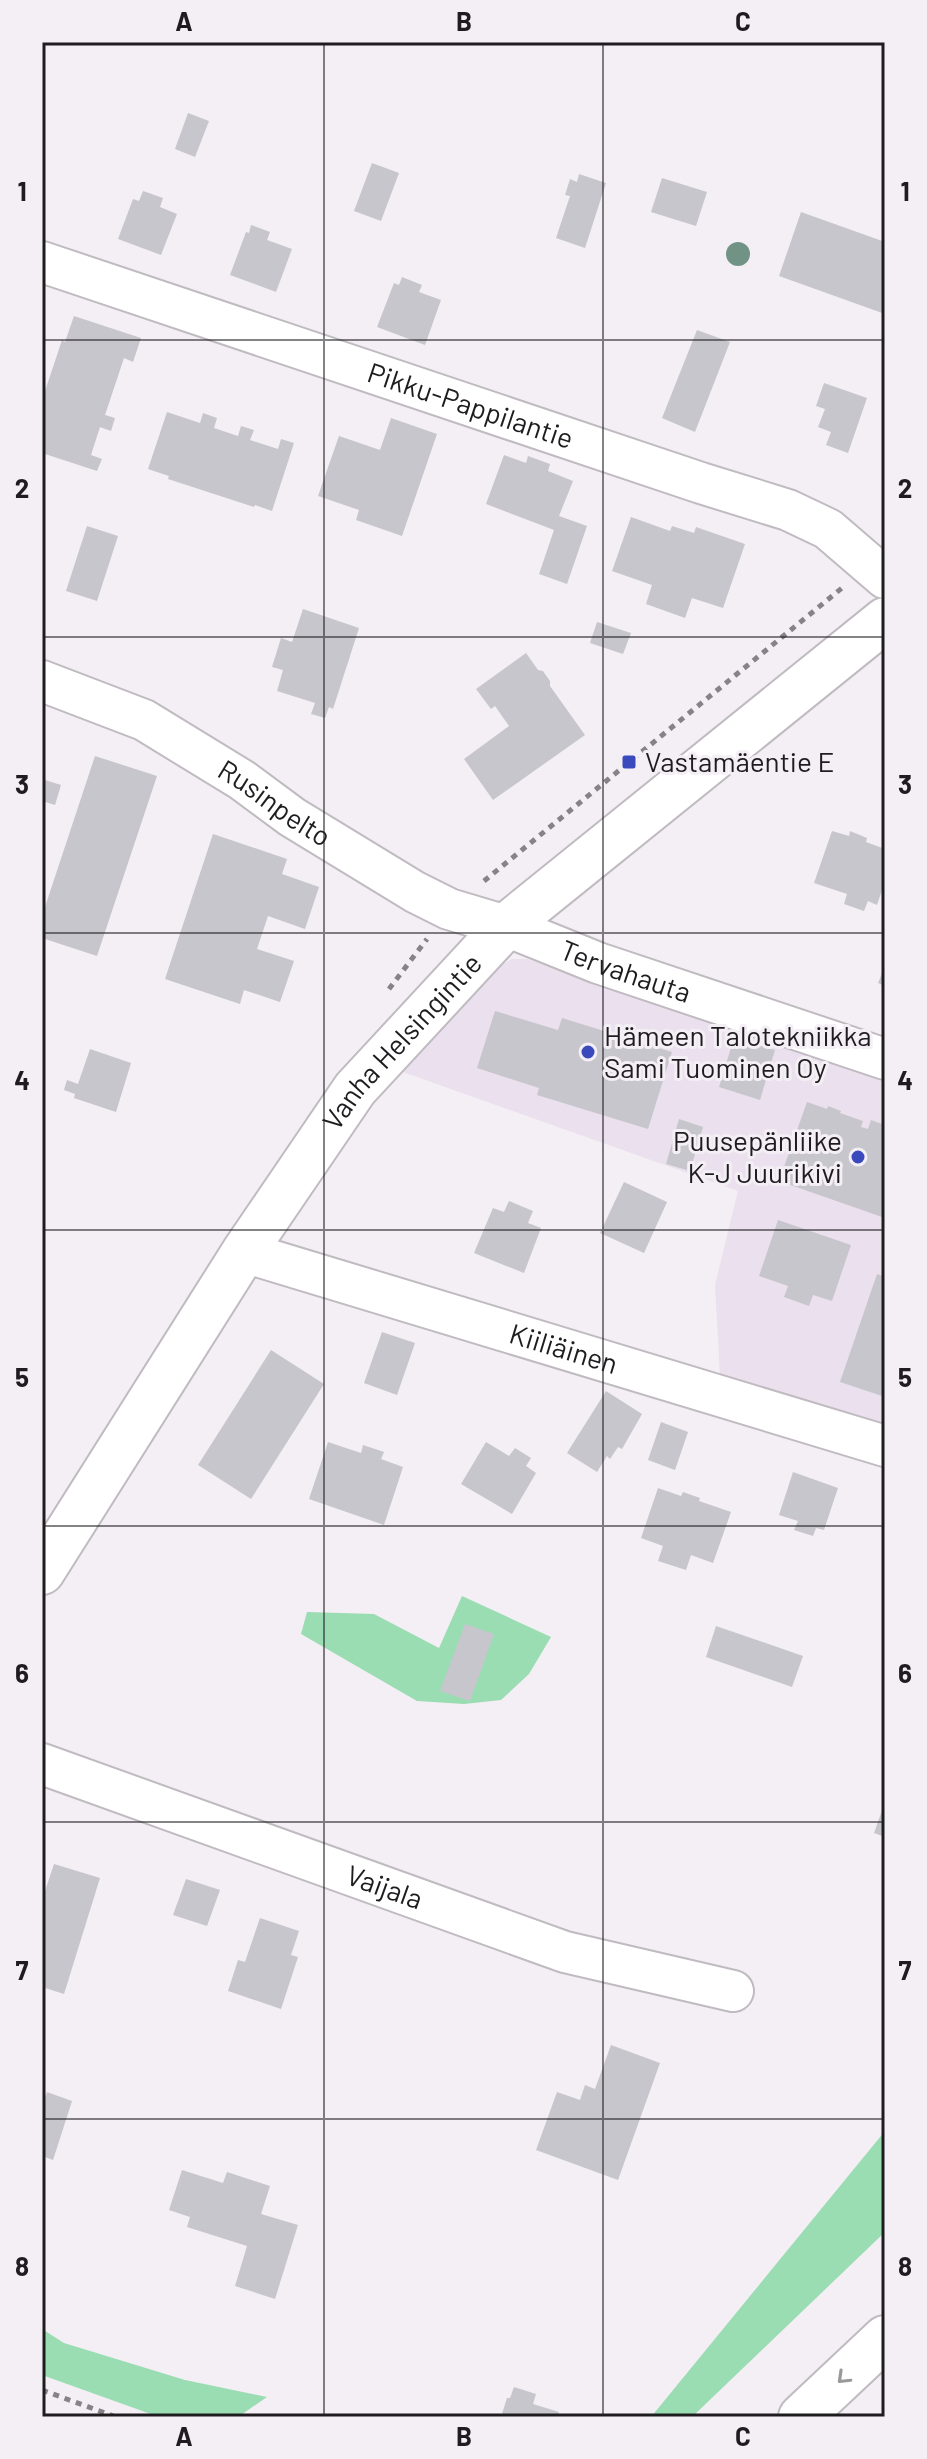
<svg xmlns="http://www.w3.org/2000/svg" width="927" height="2459" viewBox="0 0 927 2459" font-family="Barlow,sans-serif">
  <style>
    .built { fill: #ebe0ed }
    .green { fill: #9addb3 }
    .building { fill: #c7c6cd }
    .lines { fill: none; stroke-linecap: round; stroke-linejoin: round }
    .minor-casing { stroke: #c0bac1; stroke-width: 44 }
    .tertiary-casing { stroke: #c0bac1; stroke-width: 48 }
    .motorway-casing { stroke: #c0bac1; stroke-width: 48 }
    .path { stroke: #868287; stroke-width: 5; stroke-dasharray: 6 6; stroke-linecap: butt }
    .minor { stroke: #fff; stroke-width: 40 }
    .tertiary { stroke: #fff; stroke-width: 44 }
    .motorway { stroke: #fff; stroke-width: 44 }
    .tree { fill: #709385 }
    .oneway { stroke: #9a999a }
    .grid { fill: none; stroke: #1e1c1f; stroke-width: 2; stroke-opacity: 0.55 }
    .poi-dot { fill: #3a49bc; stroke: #f4eef5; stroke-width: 3 }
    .labels { text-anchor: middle; stroke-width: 6; stroke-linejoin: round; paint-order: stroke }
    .street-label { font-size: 28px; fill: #1e1c1f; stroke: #f4eef5 }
    .poi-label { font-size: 28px; fill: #1e1c1f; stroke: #f4eef5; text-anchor: start }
    .neatline { fill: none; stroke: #1e1c1f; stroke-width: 3 }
    .grid-label { font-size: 26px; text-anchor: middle; font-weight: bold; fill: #1e1c1f }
  </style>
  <rect width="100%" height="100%" fill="#f4eef5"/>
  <path class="built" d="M512,959H527L885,1078V1430L720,1376L715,1285L738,1191L400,1071L498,967Z"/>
  <g class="green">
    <path d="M462,1596L551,1637L529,1674L501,1700L464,1704L417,1701L301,1634L307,1612L374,1614L439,1648Z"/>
    <path d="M885,2131V2232L692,2417H651Z"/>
    <path d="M42,2329L64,2343L185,2380L267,2397L238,2417H159L42,2375Z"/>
  </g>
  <g class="building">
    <path d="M188,113L209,121L195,157L175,149Z"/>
    <path d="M372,163L399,173L381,221L354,211Z"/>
    <path d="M579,174L606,183L585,248L556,238L570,196L565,195L570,179L577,182Z"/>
    <path d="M662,178L707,192L696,226L651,212Z"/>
    <path d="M143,191L163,198L160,207L177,214L161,255L118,239L133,199L139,201Z"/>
    <path d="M801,212L885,242V314L779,276Z"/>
    <path d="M251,225L270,232L267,240L292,249L276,292L230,275L246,232L249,233Z"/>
    <path d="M402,277L422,285L419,292L441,300L425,345L377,327L394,283L399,285Z"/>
    <path d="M74,316L141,338L133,362L124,358L105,415L115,418L111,431L100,427L91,455L102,459L97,471L42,453V400L62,340L65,342Z"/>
    <path d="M697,330L730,342L695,432L662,418Z"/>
    <path d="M824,383L867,398L848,453L826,445L831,432L818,427L825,409L816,406Z"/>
    <path d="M167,412L200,423L203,413L217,418L214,428L238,436L241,426L254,430L250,440L278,449L281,439L294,443L272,511L255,505L254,507L168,479L169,476L148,469Z"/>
    <path d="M391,418L437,434L402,536L356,520L359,510L318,496L339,436L380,450Z"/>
    <path d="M504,455L526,463L528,456L550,464L548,471L573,481L559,516L587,526L567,584L539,574L554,530L486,504Z"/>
    <path d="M631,517L670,531L672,526L694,533L696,527L745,544L723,608L692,598L685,618L646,604L652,585L612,571Z"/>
    <path d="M87,526L118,536L97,601L66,591Z"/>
    <path d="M303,609L359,628L333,709L329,707L325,718L311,714L315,703L277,691L283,670L272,667L281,638L292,642Z"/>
    <path d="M597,622L631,633L623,654L590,643Z"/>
    <path d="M526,653L538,670L543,671L550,681V686L585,735L493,800L464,759L509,726L495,706L491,709L476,689Z"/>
    <path d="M95,756L157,776L97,956L42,938V916Z"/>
    <path d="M42,779L61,785L55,805L42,801Z"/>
    <path d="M832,831L849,836L850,831L867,838L866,842L885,849V881L877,905L868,901L864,911L844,904L847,894L814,883Z"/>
    <path d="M213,834L287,859L282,874L319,887L305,929L268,916L257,949L294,961L280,1002L244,990L240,1004L165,979Z"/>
    <path d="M885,966V986L878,983Z"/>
    <path d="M495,1011L558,1030L562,1018L672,1052L648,1129L537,1095L539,1088L477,1068Z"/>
    <path d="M734,1038L775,1050L760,1100L719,1087Z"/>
    <path d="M90,1049L131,1063L116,1112L74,1098L75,1094L64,1090L67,1080L78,1084Z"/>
    <path d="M807,1102L827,1109L828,1106L841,1111L840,1113L863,1121L861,1127L868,1129L871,1120L885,1125V1218L779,1181Z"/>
    <path d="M679,1119L703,1127L690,1171L666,1164Z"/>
    <path d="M624,1182L667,1202L644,1253L600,1233Z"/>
    <path d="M509,1201L533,1211L528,1223L541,1228L524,1273L474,1253L493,1208L504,1212Z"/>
    <path d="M778,1220L851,1245L832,1301L813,1295L809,1306L784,1297L788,1286L759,1276Z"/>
    <path d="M877,1274L885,1277V1397L840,1382Z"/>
    <path d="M382,1332L415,1343L397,1395L364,1383Z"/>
    <path d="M271,1350L324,1384L251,1499L198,1465Z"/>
    <path d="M606,1391L642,1414L622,1449L618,1447L610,1459L607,1456L597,1472L567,1453Z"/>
    <path d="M661,1422L688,1432L675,1470L648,1460Z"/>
    <path d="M328,1442L361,1453L363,1445L384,1452L381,1459L403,1467L384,1525L309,1499Z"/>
    <path d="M486,1442L509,1456L515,1448L531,1458L526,1466L536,1473L512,1514L461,1484Z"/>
    <path d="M793,1472L838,1488L824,1530L816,1528L813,1536L794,1530L798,1521L779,1515Z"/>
    <path d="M658,1488L681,1496L683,1492L700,1498L699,1501L731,1512L713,1563L691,1555L686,1570L658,1561L663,1546L641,1538Z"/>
    <path d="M465,1624L494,1634L470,1701L440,1691Z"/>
    <path d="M716,1626L803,1656L792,1687L706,1657Z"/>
    <path d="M885,1802V1837L874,1833Z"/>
    <path d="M54,1864L100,1878L64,1994L42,1987V1900Z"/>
    <path d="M186,1879L220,1890L207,1926L173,1915Z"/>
    <path d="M260,1918L299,1931L291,1955L298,1957L281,2009L228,1991L238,1960L245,1962Z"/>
    <path d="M611,2045L660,2063L618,2180L536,2150L557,2092L580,2100L585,2085L595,2089Z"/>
    <path d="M47,2092L72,2101L53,2160L42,2156V2106Z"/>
    <path d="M182,2170L223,2183L227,2172L270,2186L261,2214L298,2225L275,2299L235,2286L247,2246L187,2227L190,2217L169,2210Z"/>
    <path d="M514,2387L536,2394L533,2404L559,2412L557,2417H501L507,2398H510Z"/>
  </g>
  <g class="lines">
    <defs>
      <g id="minor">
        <path id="s1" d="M42,262L701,483L788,510L828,529L885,578"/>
        <path id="s2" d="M42,681L144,720L242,780L292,817L415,892L449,909L506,926L598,963L885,1059"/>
        <path id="s3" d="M244,1252L885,1446"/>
        <path id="s4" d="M42,1764L565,1952L733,1991"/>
      </g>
      <g id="tertiary">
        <path id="s5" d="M42,1572L244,1252L355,1089L506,926L885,620"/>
      </g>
      <path id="motorway" d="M801,2417L885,2338"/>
    </defs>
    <use href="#minor" class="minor-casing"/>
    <use href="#tertiary" class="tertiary-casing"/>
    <use href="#motorway" class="motorway-casing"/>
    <g class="path">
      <path d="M484,881L842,588"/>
      <path d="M389,989L427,939"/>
      <path d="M42,2390L116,2417"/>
    </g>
    <use href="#minor" class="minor"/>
    <use href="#tertiary" class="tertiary"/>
    <use href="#motorway" class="motorway"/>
  </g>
  <circle class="tree" cx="738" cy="254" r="12"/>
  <defs><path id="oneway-chevron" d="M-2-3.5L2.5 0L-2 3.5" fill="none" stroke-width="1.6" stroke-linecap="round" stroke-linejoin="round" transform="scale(2)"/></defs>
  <use class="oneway" href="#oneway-chevron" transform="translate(843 2378) rotate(136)"/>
  <path class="grid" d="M324,42V2417M603,42V2417M42,340H885M42,637H885M42,933H885M42,1230H885M42,1526H885M42,1822H885M42,2119H885"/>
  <g class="poi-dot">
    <rect x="621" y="754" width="16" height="16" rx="4"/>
    <circle cx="588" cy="1052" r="8"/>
    <circle cx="858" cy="1157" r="8"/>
  </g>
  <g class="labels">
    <g class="street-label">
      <text dy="10" stroke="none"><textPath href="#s1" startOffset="452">Pikku-Pappilantie</textPath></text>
      <text dy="10" stroke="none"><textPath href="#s2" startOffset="264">Rusinpelto</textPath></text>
      <text dy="10" stroke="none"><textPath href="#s2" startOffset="656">Tervahauta</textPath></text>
      <text dy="10" stroke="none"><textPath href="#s5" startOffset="642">Vanha Helsingintie</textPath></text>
      <text dy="10" stroke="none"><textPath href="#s3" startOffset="334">Kiiliäinen</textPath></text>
      <text dy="10" stroke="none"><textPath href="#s4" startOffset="364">Vaijala</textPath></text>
    </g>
    <g class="poi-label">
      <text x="645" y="772">Vastamäentie E</text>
      <text x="604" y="1046">Hämeen Talotekniikka<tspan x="604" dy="32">Sami Tuominen Oy</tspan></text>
      <text x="842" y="1151" text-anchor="end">Puusepänliike<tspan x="842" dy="32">K-J Juurikivi</tspan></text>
    </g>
  </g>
  <rect width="927" height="2459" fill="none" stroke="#f4eef5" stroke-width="88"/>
  <rect x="44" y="44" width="839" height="2371" class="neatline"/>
  <g class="grid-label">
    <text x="184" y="31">A</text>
    <text x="464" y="31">B</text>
    <text x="743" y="31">C</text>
    <text x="22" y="201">1</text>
    <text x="905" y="201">1</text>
    <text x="22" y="498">2</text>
    <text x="905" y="498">2</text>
    <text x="22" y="794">3</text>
    <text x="905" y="794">3</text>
    <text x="22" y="1090">4</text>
    <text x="905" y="1090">4</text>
    <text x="22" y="1387">5</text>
    <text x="905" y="1387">5</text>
    <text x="22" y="1683">6</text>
    <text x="905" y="1683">6</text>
    <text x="22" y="1980">7</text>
    <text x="905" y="1980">7</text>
    <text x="22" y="2276">8</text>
    <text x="905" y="2276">8</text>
    <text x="184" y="2446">A</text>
    <text x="464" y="2446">B</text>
    <text x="743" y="2446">C</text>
  </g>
</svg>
